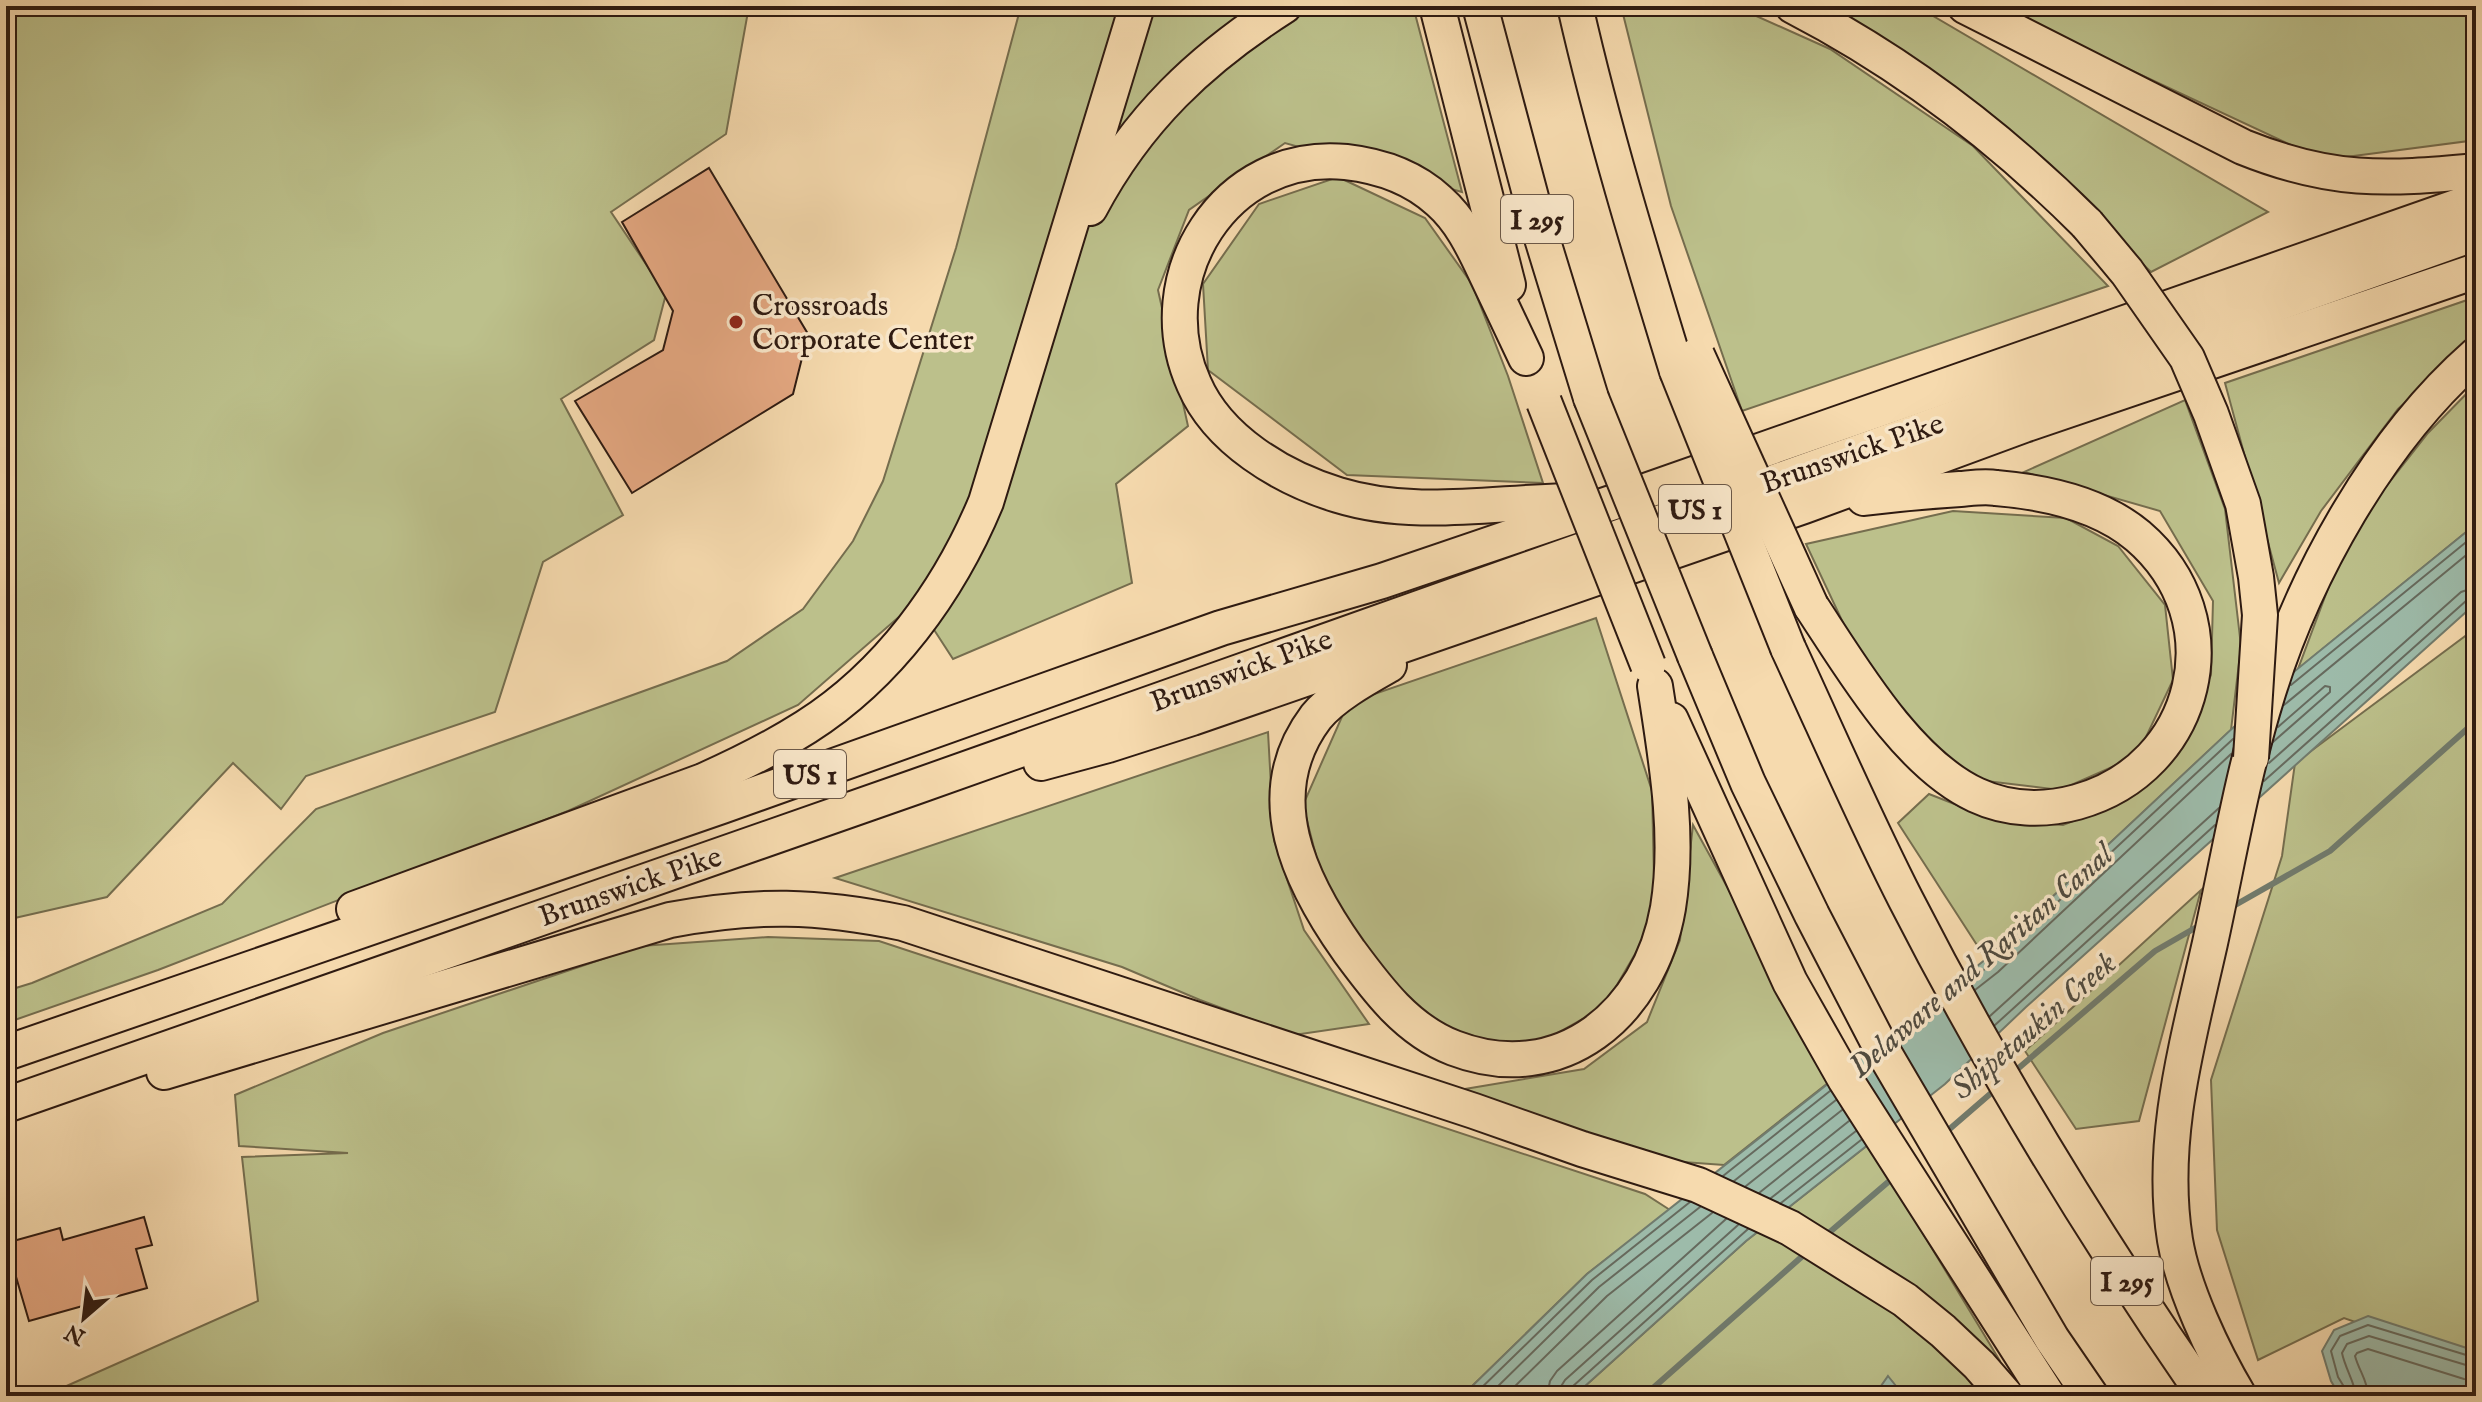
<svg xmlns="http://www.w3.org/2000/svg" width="2482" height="1402" viewBox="0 0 2482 1402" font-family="'IM FELL English',serif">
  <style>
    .green { fill: #bcc08b; stroke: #756d4e; stroke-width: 2 }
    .water { fill: #9dbbaa; stroke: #717b6d; stroke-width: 2 }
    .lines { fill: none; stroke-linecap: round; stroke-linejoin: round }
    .shore { stroke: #666a5e; stroke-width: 2 }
    .stream { stroke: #717b6d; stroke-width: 6 }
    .building { fill: #e5a882; stroke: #2e1a11; stroke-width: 2 }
    .highway-casing { stroke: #2e1a11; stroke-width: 38 }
    .highway { stroke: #f6daae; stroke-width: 34 }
    .highway-bridge-casing { stroke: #2e1a11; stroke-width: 38; stroke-linecap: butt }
    .highway-bridge { stroke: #f6daae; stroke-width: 34 }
    .poi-dot { fill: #8f2418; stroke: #f9e7ca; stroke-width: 3 }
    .labels { text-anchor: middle; stroke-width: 7; stroke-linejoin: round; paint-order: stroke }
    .shield { fill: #f9e7ca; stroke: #6b5848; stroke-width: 2 }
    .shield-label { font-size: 28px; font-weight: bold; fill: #2e1a11 }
    .poi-label { font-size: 30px; fill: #2e1a11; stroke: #f9e7ca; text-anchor: start }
    .street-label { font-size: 30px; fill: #2e1a11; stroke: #f9e7ca }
    .water-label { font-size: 32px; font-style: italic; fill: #4f4a3f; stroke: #f9e7ca }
  </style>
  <rect width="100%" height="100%" fill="#f6daae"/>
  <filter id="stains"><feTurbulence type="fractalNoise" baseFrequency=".0025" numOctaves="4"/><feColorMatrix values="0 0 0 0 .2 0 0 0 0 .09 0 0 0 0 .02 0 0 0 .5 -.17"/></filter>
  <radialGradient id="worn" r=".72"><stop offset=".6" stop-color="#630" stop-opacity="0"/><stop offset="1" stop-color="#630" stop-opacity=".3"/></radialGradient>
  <g class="green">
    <path d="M6,6H749L726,134L611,212L666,294L654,340L561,399L623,515L543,562L495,712L306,776L281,809L233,763L107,897L6,920Z"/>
    <path d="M1021,6H1413L1462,192L1285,143L1189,210L1158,290L1188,426L1116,484L1132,583L953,659L916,602L798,705L568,811L158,970L6,1023V991L32,983L222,904L316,809L727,661L803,609L853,541L883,481L956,248Z"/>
    <path d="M1621,6H1734L1830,49L1973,146L2108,286L1742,411L1671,206Z"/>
    <path d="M1809,6H1916L2268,212L2151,272L2007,134Z"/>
    <path d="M1994,6H2476V140L2323,160Z"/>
    <path d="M1338,177L1425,218L1472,284L1508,376L1543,483L1347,475L1208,370L1203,284L1259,204Z"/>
    <path d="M2476,297V339L2398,409L2321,511L2279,583L2225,383Z"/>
    <path d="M2476,384V524L2298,669L2348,535L2428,433Z"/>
    <path d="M2185,400L2225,509L2241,646L2231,730L1986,959L1898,823L1929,794L1995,820L2063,825L2125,801L2178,747L2211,675L2213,601L2160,511L2024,472Z"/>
    <path d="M1953,511L2066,518L2118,546L2165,605L2173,680L2137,756L2060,790L1978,780L1908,730L1853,644L1806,544Z"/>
    <path d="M1596,618L1652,791L1655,920L1604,1007L1529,1049L1454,1041L1407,1001L1325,891L1303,805L1348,703Z"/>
    <path d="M2476,628V1364L2344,1318L2258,1360L2217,1230L2211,1080L2282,856L2295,763Z"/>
    <path d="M1268,732L1274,840L1304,930L1369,1024L1294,1035L1200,1000L1122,967L835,878Z"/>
    <path d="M1693,825L1833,1079L1724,1165L1683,1162L1508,1109L1465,1089L1584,1069L1647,1022L1680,940Z"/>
    <path d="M2201,890L2139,1121L2076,1129L2025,1051Z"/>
    <path d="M768,937L879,941L1645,1194L1670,1210L1587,1274L1462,1396H44L258,1301L242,1157L348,1153L239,1146L235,1095L383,1033L641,946Z"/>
    <path d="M1869,1144L2000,1361L1975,1384L1983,1396H1904L1888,1377L1874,1396H1574L1746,1241Z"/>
  </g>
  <g class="water">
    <path d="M2476,524V603L2026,1007L1945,1084L1746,1241L1574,1396H1462L1587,1274L1986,959L2285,679Z"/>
    <path d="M2368,1316L2476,1351V1396H2340L2331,1381L2322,1351L2334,1330Z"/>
    <path d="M1888,1376L1904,1396H1874Z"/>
  </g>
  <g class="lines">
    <g class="shore">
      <path d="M2291,685L2476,534"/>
      <path d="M2284,705L2476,547"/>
      <path d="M2273,742L2330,692V687L2325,686L2278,727"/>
      <path d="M2269,763L2461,592L2476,587"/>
      <path d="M2264,781L2467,600L2476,597"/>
      <path d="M1970,981L1991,964L2233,739"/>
      <path d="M1975,990L1998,972L2231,754"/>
      <path d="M1990,1016L2219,808"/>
      <path d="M1995,1025L2215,825"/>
      <path d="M1723,1176L1830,1091"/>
      <path d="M1734,1181L1836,1100"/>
      <path d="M1746,1186L1842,1110"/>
      <path d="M1759,1193L1849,1121"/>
      <path d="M1771,1198L1856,1131"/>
      <path d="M1781,1203L1861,1140"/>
      <path d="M1473,1396L1592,1280L1690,1202"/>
      <path d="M1488,1396L1599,1287L1700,1207"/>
      <path d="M1505,1396L1607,1296L1712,1213"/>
      <path d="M1547,1396L1550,1381L1557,1371L1726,1219"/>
      <path d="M1559,1396L1560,1388L1565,1380L1738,1225"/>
      <path d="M1569,1396L1572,1387L1748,1229"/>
      <path d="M2346,1396V1390L2338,1377L2331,1351L2340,1336L2368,1325L2476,1358"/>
      <path d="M2356,1396C2355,1383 2345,1368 2342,1353L2347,1344L2369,1336L2476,1368"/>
      <path d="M2368,1396C2368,1381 2359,1371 2355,1356L2357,1353L2368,1349L2464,1379L2476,1380"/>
    </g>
    <g class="stream">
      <path d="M2230,908L2330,851L2476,721"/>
      <path d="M2014,1072L2155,951L2202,924"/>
      <path d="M1945,1133L1997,1088"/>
      <path d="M1824,1237L1894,1177"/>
      <path d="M1644,1396L1806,1253"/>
    </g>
  </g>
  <g class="building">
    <path d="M709,168L808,334L793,394L632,493L575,401L663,350L673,311L622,222Z"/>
    <path d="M144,1217L152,1245L136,1249L147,1288L29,1321L14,1270L6,1272V1243L60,1228L63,1240Z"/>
  </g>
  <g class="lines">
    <defs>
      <g id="highway">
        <path d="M1437,6L1508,285"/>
        <path d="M1480,6L1541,235L1591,398"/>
        <path d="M1575,6C1603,129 1640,250 1677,371"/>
        <path d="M1793,6C1903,63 2000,137 2087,224"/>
        <path d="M1965,6L2243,147C2330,182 2384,180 2476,171"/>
        <path d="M1090,208C1137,119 1201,59 1284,6"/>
        <path d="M1526,358C1514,333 1502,307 1490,282C1476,253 1464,223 1439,201C1413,177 1381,166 1346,162C1225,150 1146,277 1194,384C1218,440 1282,478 1338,495C1419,520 1502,500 1584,501"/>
        <path d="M1811,606C1852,668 1907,763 1976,795C2008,810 2044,811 2077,802C2199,768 2235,619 2138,536C2099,503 2045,492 1996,488C1985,486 1972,488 1960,489C1928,491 1896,494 1864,498"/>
        <path d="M1788,648C1827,732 1864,818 1906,900C1994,1072 2095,1237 2205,1396"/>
        <path d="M1695,656L1748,783L1812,915L1880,1046L2052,1339L2091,1396"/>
        <path d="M1389,665C1366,678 1333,696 1316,717C1257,795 1300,882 1349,951C1377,989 1407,1030 1454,1048C1561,1089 1650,1013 1668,908C1680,835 1666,758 1655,686"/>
        <path d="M1671,720L1790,982L1845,1079L2048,1396"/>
        <path d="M1041,763L1108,745L1192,718L1804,506L2024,425L2476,271"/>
        <path d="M354,909L703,781C739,765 773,748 806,727C888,675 949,591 986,502L1137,6"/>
        <path d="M6,1053L722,806L1221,628L1382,581L1617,501L2476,200"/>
        <path d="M164,1072L670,920C757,904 816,905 903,923L1474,1111L1582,1149L1698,1185L1790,1228L1905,1300L1943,1331L1979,1365L2006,1396"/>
        <path d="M6,1105L915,787L2476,233"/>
        <path d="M2239,1396C2214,1354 2183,1289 2175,1240C2159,1140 2188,1041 2210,943C2228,861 2242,776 2267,696C2304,575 2380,439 2476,355"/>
      </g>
    </defs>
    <use href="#highway" class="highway-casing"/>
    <use href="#highway" class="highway"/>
    <defs>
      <g id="highway-bridge">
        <path d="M2087,224L2127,272L2187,358L2211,414L2243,504L2256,577L2260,615L2251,758"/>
        <path d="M1697,355L1811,606"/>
        <path d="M1677,371L1788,648"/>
        <path d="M1591,398L1695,656"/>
        <path d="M1544,402L1648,665"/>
      </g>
    </defs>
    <use href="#highway-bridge" class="highway-bridge-casing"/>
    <use href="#highway-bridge" class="highway-bridge"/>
  </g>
  <circle class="poi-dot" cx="736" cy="322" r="8"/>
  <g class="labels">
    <g class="shield">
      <rect x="1501" y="195" width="72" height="48" rx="6"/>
      <rect x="1659" y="485" width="72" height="48" rx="6"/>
      <rect x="774" y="750" width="72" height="48" rx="6"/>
      <rect x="2091" y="1257" width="72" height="48" rx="6"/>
    </g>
    <g class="shield-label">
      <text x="1537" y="229">I 295</text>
      <text x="1695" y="519">US 1</text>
      <text x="810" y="784">US 1</text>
      <text x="2127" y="1291">I 295</text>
    </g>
    <g class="poi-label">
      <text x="752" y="315">Crossroads<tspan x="752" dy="34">Corporate Center</tspan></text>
    </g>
    <g class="street-label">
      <text transform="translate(1852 453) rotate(-19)" y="10">Brunswick Pike</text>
      <text transform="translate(1241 670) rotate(-20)" y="10">Brunswick Pike</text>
      <text transform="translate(630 886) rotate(-19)" y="10">Brunswick Pike</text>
    </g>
    <g class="water-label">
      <text transform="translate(1980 960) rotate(-41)" y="11">Delaware and Raritan Canal</text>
      <text transform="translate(2033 1025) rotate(-41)" y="11">Shipetaukin Creek</text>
    </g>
  </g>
  <rect width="2482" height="1402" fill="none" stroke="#f6daae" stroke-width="32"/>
  <rect x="8" y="8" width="2466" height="1386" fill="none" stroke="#2e1a11" stroke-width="4"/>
  <rect x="16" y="16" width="2450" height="1370" fill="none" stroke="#2e1a11" stroke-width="2"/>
  <g transform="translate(84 1318) rotate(208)" stroke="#f9e7ca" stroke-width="6" paint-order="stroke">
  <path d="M0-6L14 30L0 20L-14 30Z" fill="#2e1a11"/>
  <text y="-12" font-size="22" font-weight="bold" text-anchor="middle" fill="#2e1a11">N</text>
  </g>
  <rect width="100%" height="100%" filter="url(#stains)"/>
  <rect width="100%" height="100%" fill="url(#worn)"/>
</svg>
